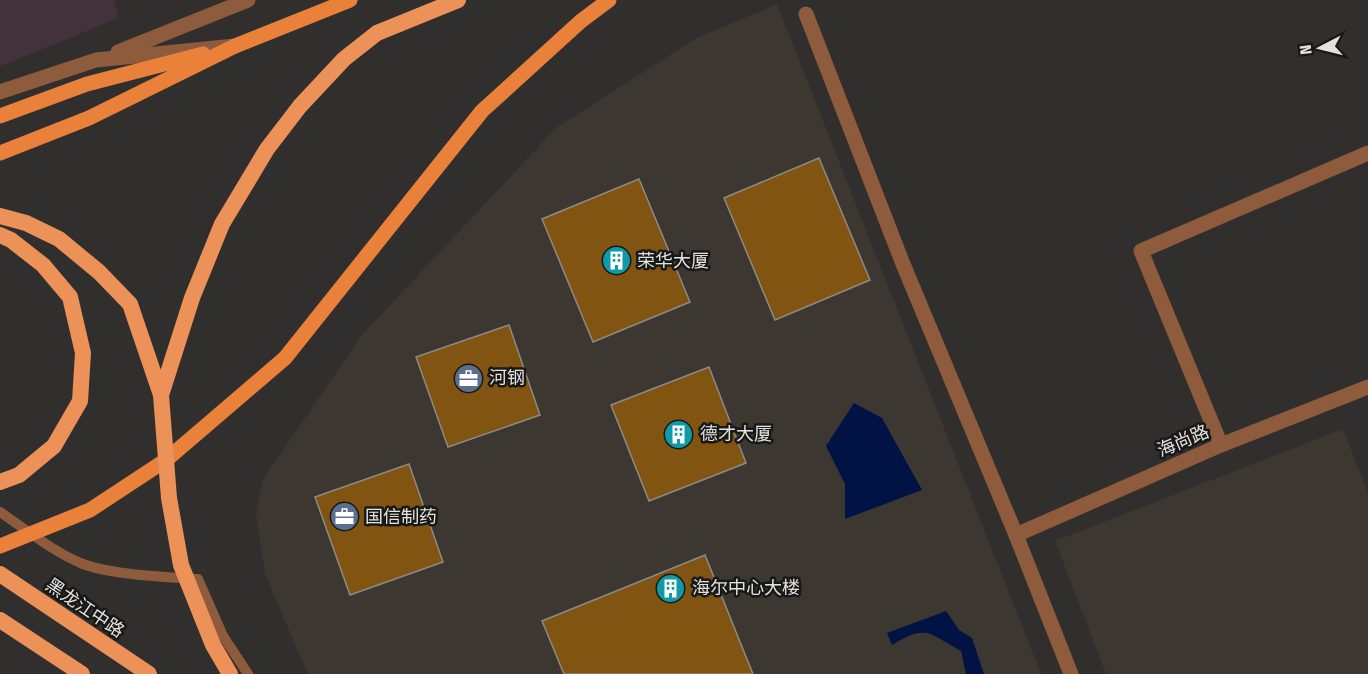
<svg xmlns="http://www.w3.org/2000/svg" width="1368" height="674" viewBox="0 0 1368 674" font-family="'Fira Sans Condensed','Noto Sans SC',sans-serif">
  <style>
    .built { fill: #3c3730 }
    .industrial { fill: #43313b }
    .water { fill: #001344 }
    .building { fill: #815511; stroke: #8c8a87; stroke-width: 1.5 }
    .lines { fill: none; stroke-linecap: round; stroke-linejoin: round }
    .service { stroke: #8e5b3c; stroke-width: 10 }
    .minor { stroke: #8e5b3c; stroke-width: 15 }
    .primary { stroke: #ea813a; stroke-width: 15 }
    .trunk { stroke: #ec9258; stroke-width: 16 }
    .labels { text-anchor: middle; stroke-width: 5; stroke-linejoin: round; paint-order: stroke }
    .poi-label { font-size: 18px; fill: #e3e2e0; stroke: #181817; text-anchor: start }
    .street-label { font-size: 18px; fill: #e3e2e0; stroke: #181817 }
  </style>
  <rect width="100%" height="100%" fill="#312f2d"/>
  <g class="built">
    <path d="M777,4L1041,674H309L305,668L265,574L256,514L263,479L362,335L556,128L695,39Z"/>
    <path d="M1343,429L1368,493V674H1106L1055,541Z"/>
  </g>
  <path class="industrial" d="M0,0H114L119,18L0,66Z"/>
  <g class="water">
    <path d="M854,403L882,418L922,490L845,519V484L826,446Z"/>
    <path d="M946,611L959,630L972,638L984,674H966L961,651C928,633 927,624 892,645L887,633Z"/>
  </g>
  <g class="building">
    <path d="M819,158L870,280L775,320L724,198Z"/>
    <path d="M639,179L690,302L593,342L542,219Z"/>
    <path d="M509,325L540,415L448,447L416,357Z"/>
    <path d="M709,367L746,463L649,501L611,405Z"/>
    <path d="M409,464L443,562L350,595L315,497Z"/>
    <path d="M705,555L753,674H564L542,621Z"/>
  </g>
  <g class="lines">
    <path class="service" d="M0,512C25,529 55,553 83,564C113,575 165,577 198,579L223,636L248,674"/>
    <g class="minor">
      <path d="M806,14L903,264L1016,535L1071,674"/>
      <path d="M118,52L248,0"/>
      <path d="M0,92L96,60L235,46"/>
      <path d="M1221,445L1141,251L1368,153"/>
      <path d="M1016,535L1221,445L1368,387"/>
    </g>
    <g class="primary">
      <path d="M0,116L87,84L203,54"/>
      <path d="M0,153L89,118L235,46L350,0"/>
      <path d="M0,546L90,510L166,460L285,358L482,111L581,21L609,0"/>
    </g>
    <g class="trunk">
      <path d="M0,216L26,223L59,239L99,272L130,304L161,395L169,498L181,565L213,645L230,674"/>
      <path d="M0,235L11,240L43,265L70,297L83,353L80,401L54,446L19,475L0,482"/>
      <path d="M161,395L192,298L222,224L267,149L300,106L344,59L377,33L458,0"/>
      <path d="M0,574L149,674"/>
      <path d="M0,620L82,674"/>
    </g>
  </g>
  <defs>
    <symbol id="building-disc" viewBox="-11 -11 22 22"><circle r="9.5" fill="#0f9aa8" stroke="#181817"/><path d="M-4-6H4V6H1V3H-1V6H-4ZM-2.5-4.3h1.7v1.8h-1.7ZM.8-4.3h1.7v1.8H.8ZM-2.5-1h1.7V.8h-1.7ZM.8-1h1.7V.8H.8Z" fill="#fff"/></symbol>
    <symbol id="office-disc" viewBox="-11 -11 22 22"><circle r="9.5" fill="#5c6f8a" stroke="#181817"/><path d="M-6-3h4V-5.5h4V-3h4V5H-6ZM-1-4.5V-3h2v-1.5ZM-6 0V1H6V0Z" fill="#fff"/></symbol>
  </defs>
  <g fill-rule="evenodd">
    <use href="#building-disc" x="600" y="244" width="33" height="33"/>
    <use href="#office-disc" x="452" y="362" width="33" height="33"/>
    <use href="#building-disc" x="662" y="418" width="33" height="33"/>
    <use href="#office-disc" x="328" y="500" width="33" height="33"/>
    <use href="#building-disc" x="654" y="572" width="33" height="33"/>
  </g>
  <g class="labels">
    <g class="poi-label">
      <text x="637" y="267">荣华大厦</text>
      <text x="489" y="384">河钢</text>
      <text x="700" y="440">德才大厦</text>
      <text x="365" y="523">国信制药</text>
      <text x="692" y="594">海尔中心大楼</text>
    </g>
    <g class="street-label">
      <text transform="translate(1183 441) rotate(-23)" y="6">海尚路</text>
      <text transform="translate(85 608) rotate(34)" y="6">黑龙江中路</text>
    </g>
  </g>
  <g transform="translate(1320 48) rotate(263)" stroke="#181817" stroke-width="4.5" paint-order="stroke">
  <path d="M0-4.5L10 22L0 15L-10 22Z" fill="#e3e2e0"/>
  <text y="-9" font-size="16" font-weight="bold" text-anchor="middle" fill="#e3e2e0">N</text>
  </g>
</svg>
